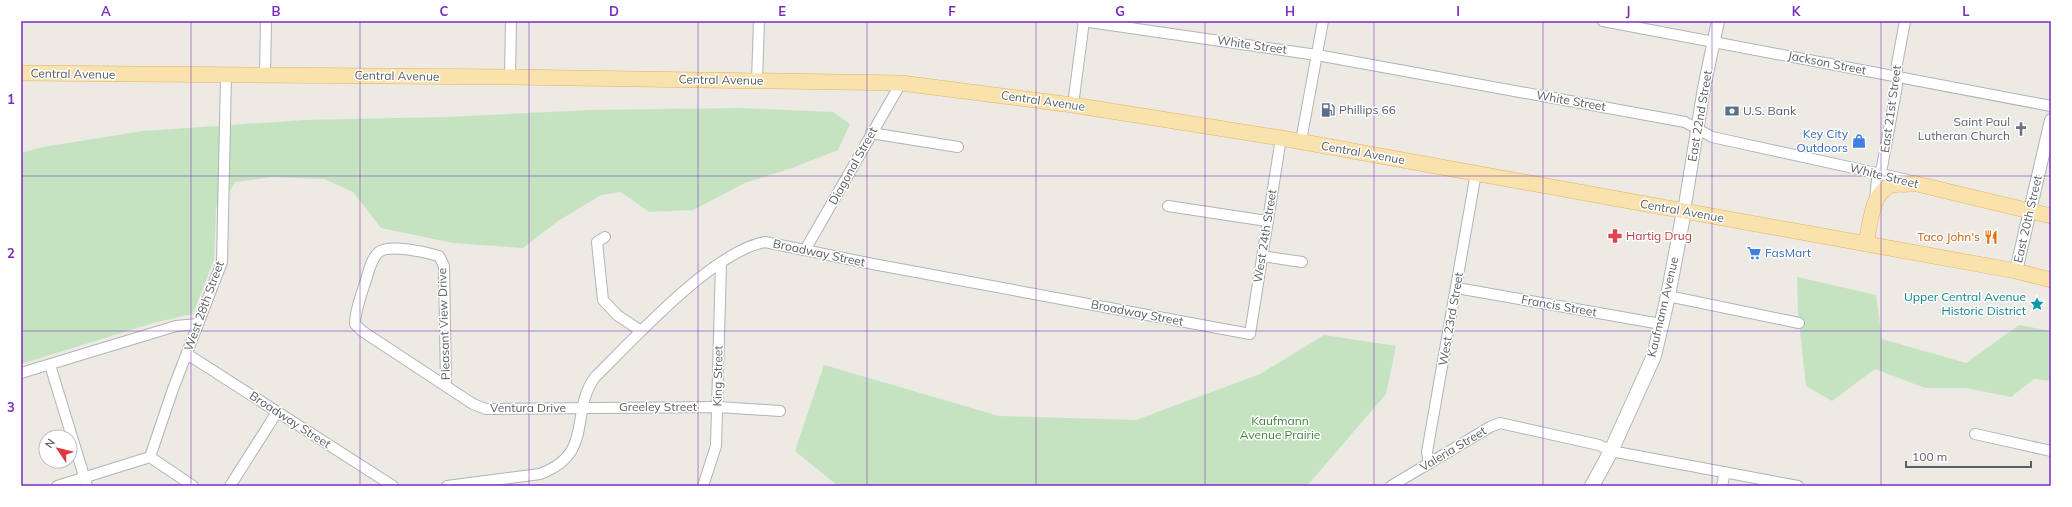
<svg xmlns="http://www.w3.org/2000/svg" width="2072" height="507" viewBox="0 0 2072 507" font-family="Mulish,sans-serif">
  <style>
    .green { fill: #c5e3c1 }
    .lines { fill: none; stroke-linecap: round; stroke-linejoin: round }
    .minor-casing { stroke: #b0b4b7; stroke-width: 12 }
    .tertiary-casing { stroke: #b0b4b7; stroke-width: 14 }
    .secondary-casing { stroke: #b2b6ba; stroke-width: 16 }
    .primary-casing { stroke: #e7b061; stroke-width: 16 }
    .minor { stroke: #fff; stroke-width: 10 }
    .tertiary { stroke: #fff; stroke-width: 12 }
    .secondary { stroke: #fff; stroke-width: 14 }
    .primary { stroke: #f9e2ab; stroke-width: 15 }
    .grid { fill: none; stroke: #7b2cbf; stroke-width: 1; stroke-opacity: 0.55 }
    .labels { text-anchor: middle; stroke-width: 3; stroke-linejoin: round; paint-order: stroke }
    .street-label { font-size: 12px; fill: #5b5f63; stroke: #fff }
    .service-label { font-size: 12px; fill: #4e5e75; stroke: #fff; text-anchor: start }
    .worship-label { font-size: 12px; fill: #5b616d; stroke: #fff; text-anchor: end }
    .shop-label { font-size: 12px; fill: #366cbe; stroke: #fff; text-anchor: end }
    .health-label { font-size: 12px; fill: #be3a42; stroke: #fff; text-anchor: start }
    .food-label { font-size: 12px; fill: #c56008; stroke: #fff; text-anchor: end }
    .culture-label { font-size: 12px; fill: #0d838f; stroke: #fff; text-anchor: end }
    .park-label { font-size: 12px; fill: #41823b; stroke: #fff }
    .neatline { fill: none; stroke: #7b2cbf; stroke-width: 1.5 }
    .grid-label { font-size: 13px; text-anchor: middle; font-weight: bold; fill: #7b2cbf }
  </style>
  <rect width="100%" height="100%" fill="#ede9e3"/>
  <g class="green">
    <path d="M740,108L833,112L850,124L838,150L792,168L745,183L693,210L649,212L621,192L601,195L558,221L523,248L453,243L381,228L353,192L324,179L272,177L236,182L216,208L214,260L193,314L153,323L21,364V153L43,147L143,131L304,120L446,117L590,110Z"/>
    <path d="M1797,277L1876,295L1882,339L1966,363L2019,325L2051,331V381L2034,379L2011,397L1966,388H1925L1875,369L1832,401L1806,386L1798,311Z"/>
    <path d="M1324,335L1396,346L1386,394L1307,486H838L795,451L824,365L999,416L1136,420L1260,374Z"/>
  </g>
  <g class="lines">
    <defs>
      <g id="minor">
        <path d="M1082,21L1317,55L1685,122L1712,137L1908,180"/>
        <path d="M1603,21L2051,106"/>
        <path d="M265,75L266,21"/>
        <path d="M510,77L511,21"/>
        <path d="M757,81L759,21"/>
        <path d="M1073,105L1084,21"/>
        <path d="M871,133L958,147"/>
        <path d="M1301,141L1323,21"/>
        <path d="M1875,200L1877,179L1882,167L1897,86V64L1905,21"/>
        <path d="M1168,206L1267,221"/>
        <path d="M605,237L597,242L603,300L617,315L641,331"/>
        <path d="M805,250L901,83"/>
        <path d="M1262,256L1302,262"/>
        <path d="M1457,288L1661,324"/>
        <path d="M1668,296L1799,323"/>
        <path d="M187,354L393,486"/>
        <path d="M50,365L87,486"/>
        <path d="M21,373L176,326L198,324"/>
        <path d="M446,386L444,266L439,256C426,252 389,244 379,252C370,259 368,276 364,286C360,299 355,311 355,324L362,331L473,404L486,409L718,407L780,411"/>
        <path d="M1975,434L2051,451"/>
        <path d="M150,457L173,389L222,262L226,76"/>
        <path d="M1429,464L1427,452L1476,173"/>
        <path d="M57,486L150,457L193,486"/>
        <path d="M230,486L277,412"/>
        <path d="M447,486L540,474C595,454 569,413 595,377C634,339 712,252 765,242L873,264L1250,334L1281,138"/>
        <path d="M703,486L716,446L721,263"/>
        <path d="M1391,486L1490,427L1500,423L1599,445L1611,451L1798,486"/>
        <path d="M1722,486L1725,472"/>
      </g>
      <g id="tertiary">
        <path d="M1684,211L1704,88L1718,21"/>
        <path d="M2016,271L2051,120"/>
      </g>
      <path id="secondary" d="M1592,486L1611,451L1654,356L1668,296L1684,211"/>
      <g id="primary">
        <path d="M21,73L510,77L901,83L1073,105L1281,138L2016,271L2051,280"/>
        <path d="M1866,244C1870,226 1871,192 1892,185C1899,183 1906,186 1913,183L2051,216"/>
      </g>
    </defs>
    <use href="#minor" class="minor-casing"/>
    <use href="#tertiary" class="tertiary-casing"/>
    <use href="#secondary" class="secondary-casing"/>
    <use href="#primary" class="primary-casing"/>
    <use href="#minor" class="minor"/>
    <use href="#tertiary" class="tertiary"/>
    <use href="#secondary" class="secondary"/>
    <use href="#primary" class="primary"/>
  </g>
  <path class="grid" d="M191,21V486M360,21V486M529,21V486M698,21V486M867,21V486M1036,21V486M1205,21V486M1374,21V486M1543,21V486M1712,21V486M1881,21V486M21,176H2051M21,331H2051"/>
  <defs>
    <symbol id="fuel-bare" viewBox="-9 -9 18 18"><path d="M-5.5-6h7V0h2V4h1.3V-2.5L3-4.5l.8-.8L6-3V5H2.5V1h-1V6h-7ZM-4.2-4.7v3.2H.2V-4.7Z" fill="#5c6f8a" stroke="#fff" stroke-width="2.5" paint-order="stroke"/></symbol>
    <symbol id="bank-bare" viewBox="-9 -9 18 18"><path d="M-6-4H6V4H-6ZM0-2.3a2.3 2.3 0 1 0 0 4.6a2.3 2.3 0 1 0 0-4.6Z" fill="#5c6f8a" stroke="#fff" stroke-width="2.5" paint-order="stroke"/></symbol>
    <symbol id="church-bare" viewBox="-9 -9 18 18"><path d="M-1.2-6h2.4v3.5h3.3v2.4h-3.3V6h-2.4V-.1h-3.3v-2.4h3.3Z" fill="#6b7280" stroke="#fff" stroke-width="2.5" paint-order="stroke"/></symbol>
    <symbol id="shop-bare" viewBox="-9 -9 18 18"><path d="M-5-2.5h2.3a2.7 3.5 0 0 1 5.4 0H5L5.5 6h-11ZM-1.5-2.5h3a1.5 2.3 0 0 0-3 0Z" fill="#3f7fe0" stroke="#fff" stroke-width="2.5" paint-order="stroke"/></symbol>
    <symbol id="pharmacy-bare" viewBox="-9 -9 18 18"><path d="M-2-6h4v4h4v4h-4v4h-4v-4h-4v-4h4Z" fill="#e0444e" stroke="#fff" stroke-width="2.5" paint-order="stroke"/></symbol>
    <symbol id="restaurant-bare" viewBox="-9 -9 18 18"><path d="M-5-6h1v4h1v-4h1v4h1v-4h1v5L-1.5 .5V6h-2V.5L-5-1ZM5-6V6H3V1.5H1.5Q1.5-4 5-6Z" fill="#e8710a" stroke="#fff" stroke-width="2.5" paint-order="stroke"/></symbol>
    <symbol id="supermarket-bare" viewBox="-9 -9 18 18"><path d="M-6-5.5h2.5l.6 2H6L4.5 2H-2.5L-4.4-4H-6ZM-1.5 3.2a1.3 1.3 0 1 0 .1 0ZM3 3.2a1.3 1.3 0 1 0 .1 0Z" fill="#3f7fe0" stroke="#fff" stroke-width="2.5" paint-order="stroke"/></symbol>
    <symbol id="sight-bare" viewBox="-9 -9 18 18"><path d="M0-6L1.8-2.2L6-1.7L2.9 1.2L3.7 5.4L0 3.3L-3.7 5.4L-2.9 1.2L-6-1.7L-1.8-2.2Z" fill="#0f9aa8" stroke="#fff" stroke-width="2.5" paint-order="stroke"/></symbol>
  </defs>
  <g fill-rule="evenodd">
    <use href="#fuel-bare" x="1318" y="100" width="20" height="20"/>
    <use href="#bank-bare" x="1722" y="101" width="20" height="20"/>
    <use href="#church-bare" x="2011" y="119" width="20" height="20"/>
    <use href="#shop-bare" x="1849" y="131" width="20" height="20"/>
    <use href="#pharmacy-bare" x="1605" y="226" width="20" height="20"/>
    <use href="#restaurant-bare" x="1981" y="227" width="20" height="20"/>
    <use href="#supermarket-bare" x="1744" y="243" width="20" height="20"/>
    <use href="#sight-bare" x="2027" y="294" width="20" height="20"/>
  </g>
  <g class="labels">
    <g class="street-label">
      <text transform="translate(1252 45) rotate(8)" y="4">White Street</text>
      <text transform="translate(1827 63) rotate(11)" y="4">Jackson Street</text>
      <text transform="translate(73 74) rotate(1)" y="4">Central Avenue</text>
      <text transform="translate(397 76) rotate(1)" y="4">Central Avenue</text>
      <text transform="translate(721 80) rotate(1)" y="4">Central Avenue</text>
      <text transform="translate(1043 101) rotate(8)" y="4">Central Avenue</text>
      <text transform="translate(1571 101) rotate(10)" y="4">White Street</text>
      <text transform="translate(1891 109) rotate(-82)" y="4">East 21st Street</text>
      <text transform="translate(1700 116) rotate(-80)" y="4">East 22nd Street</text>
      <text transform="translate(1363 153) rotate(10)" y="4">Central Avenue</text>
      <text transform="translate(853 166) rotate(-61)" y="4">Diagonal Street</text>
      <text transform="translate(1884 176) rotate(14)" y="4">White Street</text>
      <text transform="translate(1682 211) rotate(10)" y="4">Central Avenue</text>
      <text transform="translate(2028 219) rotate(-77)" y="4">East 20th Street</text>
      <text transform="translate(1265 236) rotate(-81)" y="4">West 24th Street</text>
      <text transform="translate(819 253) rotate(12)" y="4">Broadway Street</text>
      <text transform="translate(204 306) rotate(-70)" y="4">West 28th Street</text>
      <text transform="translate(1559 306) rotate(10)" y="4">Francis Street</text>
      <text transform="translate(1663 307) rotate(-77)" y="4">Kaufmann Avenue</text>
      <text transform="translate(1137 313) rotate(11)" y="4">Broadway Street</text>
      <text transform="translate(1451 319) rotate(-80)" y="4">West 23rd Street</text>
      <text transform="translate(444 324) rotate(-92)" y="4">Pleasant View Drive</text>
      <text transform="translate(718 376) rotate(-89)" y="4">King Street</text>
      <text x="658" y="411">Greeley Street</text>
      <text x="528" y="412">Ventura Drive</text>
      <text transform="translate(290 420) rotate(33)" y="4">Broadway Street</text>
      <text transform="translate(1453 449) rotate(-31)" y="4">Valeria Street</text>
    </g>
    <g class="service-label">
      <text x="1339" y="114">Phillips 66</text>
      <text x="1743" y="115">U.S. Bank</text>
    </g>
    <g class="worship-label">
      <text x="2010" y="126">Saint Paul<tspan x="2010" dy="14">Lutheran Church</tspan></text>
    </g>
    <g class="shop-label">
      <text x="1848" y="138">Key City<tspan x="1848" dy="14">Outdoors</tspan></text>
      <text x="1765" y="257" text-anchor="start">FasMart</text>
    </g>
    <g class="health-label">
      <text x="1626" y="240">Hartig Drug</text>
    </g>
    <g class="food-label">
      <text x="1980" y="241">Taco John's</text>
    </g>
    <g class="culture-label">
      <text x="2026" y="301">Upper Central Avenue<tspan x="2026" dy="14">Historic District</tspan></text>
    </g>
    <g class="park-label">
      <text x="1280" y="425">Kaufmann<tspan x="1280" dy="14">Avenue Prairie</tspan></text>
    </g>
  </g>
  <rect width="2072" height="507" fill="none" stroke="#ffffff" stroke-width="44"/>
  <g transform="translate(58 449) rotate(305)"><circle r="19" fill="#ffffff" stroke="#bdbfc1"/>
  <path d="M0-3L7 15L0 10L-7 15Z" fill="#dd3942"/>
  <text y="-6" font-size="11" font-weight="bold" text-anchor="middle" fill="#5b5f63">N</text>
  </g>
  <path d="M1906 461v6h125v-6" fill="none" stroke="#5b5f63" stroke-width="2"/>
  <text x="1912" y="461" font-size="12" fill="#5b5f63" stroke="#ffffff" stroke-width="3" paint-order="stroke">100 m</text>
  <rect x="22" y="22" width="2028" height="463" class="neatline"/>
  <g class="grid-label">
    <text x="106" y="16">A</text>
    <text x="276" y="16">B</text>
    <text x="444" y="16">C</text>
    <text x="614" y="16">D</text>
    <text x="782" y="16">E</text>
    <text x="952" y="16">F</text>
    <text x="1120" y="16">G</text>
    <text x="1290" y="16">H</text>
    <text x="1458" y="16">I</text>
    <text x="1628" y="16">J</text>
    <text x="1796" y="16">K</text>
    <text x="1966" y="16">L</text>
    <text x="11" y="104">1</text>
    <text x="11" y="258">2</text>
    <text x="11" y="412">3</text>
  </g>
</svg>
